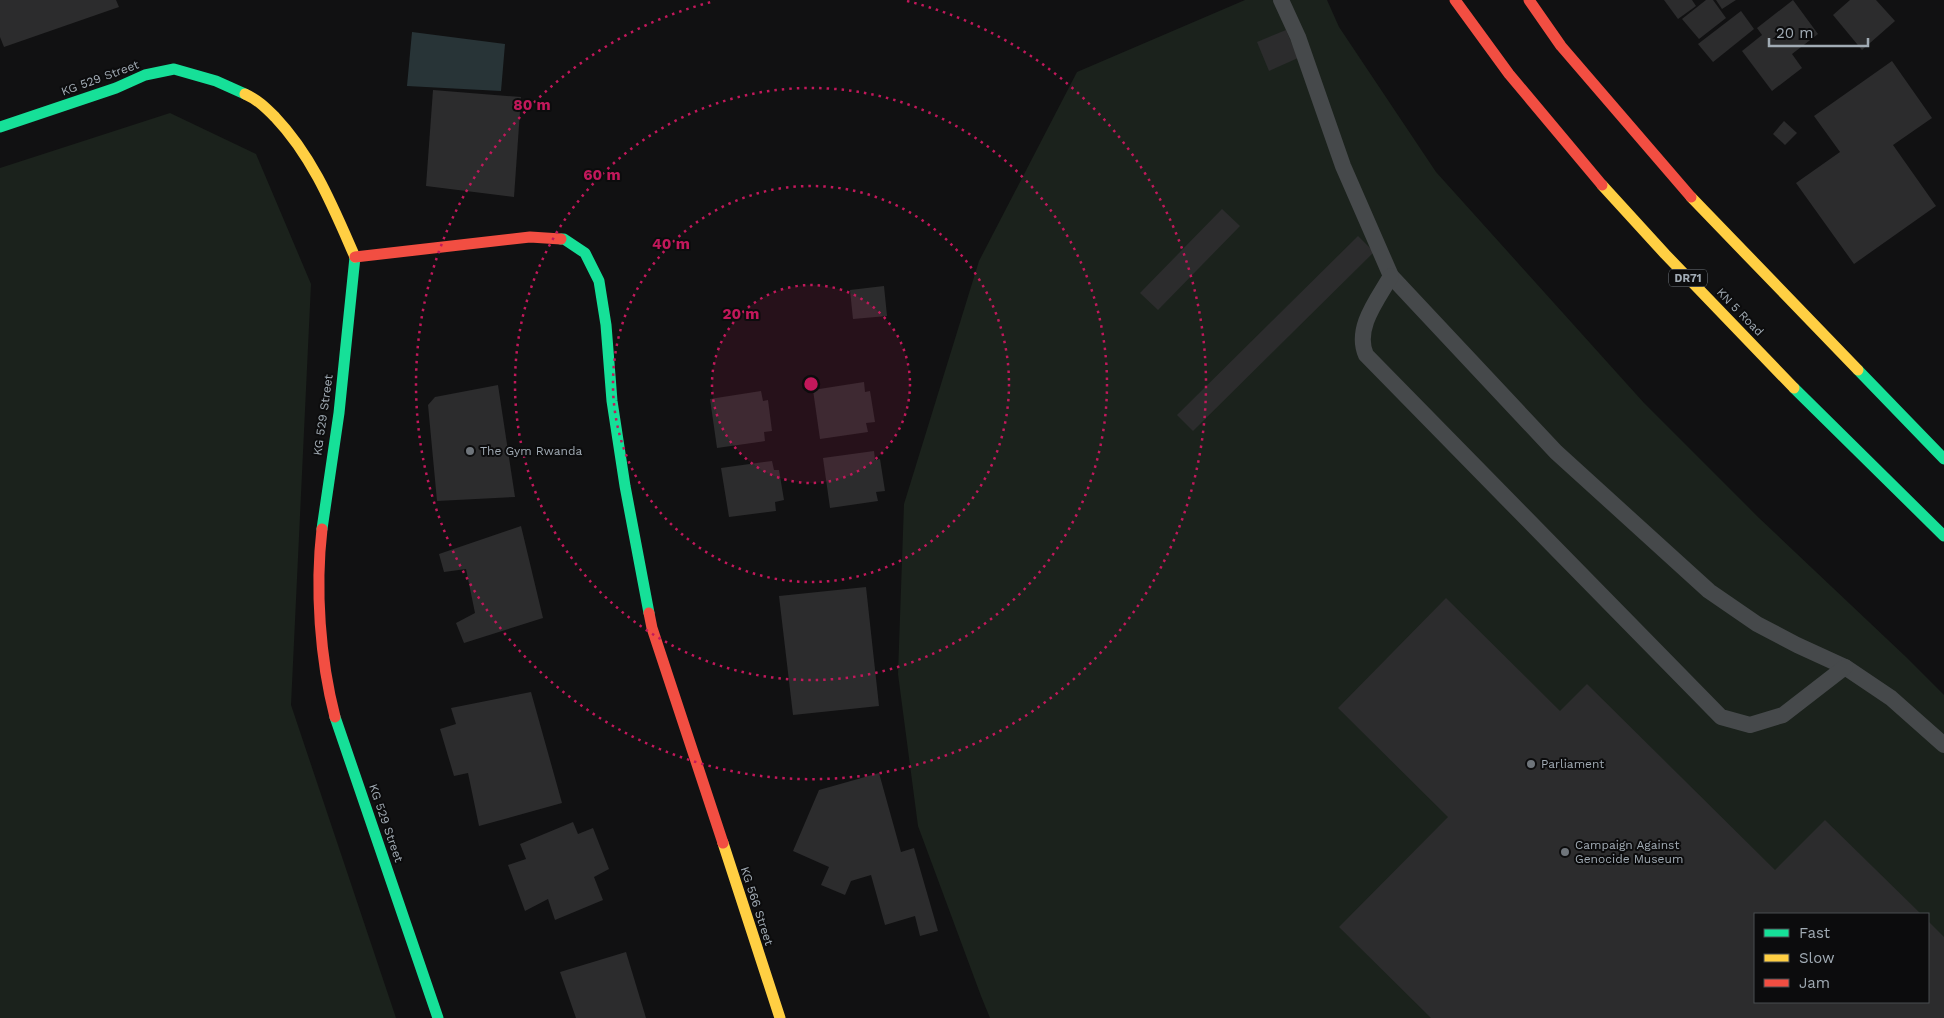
<svg xmlns="http://www.w3.org/2000/svg" width="1944" height="1018" viewBox="0 0 1944 1018" font-family="'Work Sans',sans-serif">
  <style>
    .green { fill: #1b221c; fill-rule: evenodd }
    .water { fill: #283437 }
    .building { fill: #2c2c2d }
    .lines { fill: none; stroke-linecap: round; stroke-linejoin: round }
    .lane { stroke: #46494b; stroke-width: 16 }
    .fast { stroke: #16e098; stroke-width: 11 }
    .slow { stroke: #ffcf43; stroke-width: 11 }
    .jam { stroke: #f24e42; stroke-width: 11 }
    .ring { fill: none; stroke: #c2185b; stroke-width: 2.5; stroke-dasharray: 2.5 5 }
    .poi-dot { fill: #6f757b; stroke: #0c0c0d; stroke-width: 2 }
    .labels { text-anchor: middle; stroke-width: 4; stroke-linejoin: round; paint-order: stroke }
    .shield { fill: #0c0c0d; stroke: #747b82; stroke-width: 1 }
    .shield-label { font-size: 11px; font-weight: bold; fill: #a1abb4 }
    .street-label { font-size: 12px; fill: #a1abb4; stroke: #0c0c0d }
    .poi-label { font-size: 12px; fill: #a1abb4; stroke: #0c0c0d; text-anchor: start }
    .centre { fill: #c2185b; stroke: #0c0c0d; stroke-width: 2.5 }
    .ring-label { font-size: 15px; text-anchor: middle; font-weight: bold; fill: #c2185b; stroke: #0c0c0d; stroke-width: 4; stroke-linejoin: round; paint-order: stroke }
  </style>
  <rect width="100%" height="100%" fill="#111112"/>
  <g class="green">
    <path d="M1245,0H1327L1339,27L1436,172L1644,403L1759,518L1906,657L1944,695V1018H990L981,996L918,826L898,674L904,504L979,261L1077,72ZM1755,914H1928V1002H1755Z"/>
    <path d="M170,113L256,154L311,284L291,705L396,1018H0V168Z"/>
  </g>
  <path class="water" d="M412,32L505,44L501,91L407,86Z"/>
  <g class="building">
    <path d="M0,0H116L119,7L4,47L0,37Z"/>
    <path d="M1664,0H1692L1696,6L1678,19Z"/>
    <path d="M1706,0H1713L1726,18L1699,39L1682,19Z"/>
    <path d="M1716,0H1736L1722,9Z"/>
    <path d="M1793,0L1818,34L1792,54L1802,68L1772,91L1742,51L1762,35L1757,28Z"/>
    <path d="M1850,0H1876L1895,21L1862,50L1833,15Z"/>
    <path d="M1741,11L1754,29L1713,62L1698,44Z"/>
    <path d="M1286,30L1298,58L1269,71L1257,42Z"/>
    <path d="M1892,61L1932,118L1893,145L1936,206L1854,264L1796,183L1840,152L1814,116Z"/>
    <path d="M433,90L521,97L514,197L426,186Z"/>
    <path d="M1784,121L1797,133L1785,145L1773,134Z"/>
    <path d="M1222,209L1240,226L1158,310L1140,293Z"/>
    <path d="M1358,236L1374,252L1193,431L1177,415Z"/>
    <path d="M884,286L887,316L853,319L850,290Z"/>
    <path d="M864,382L865,392L870,391L875,422L866,423L868,432L820,439L813,390Z"/>
    <path d="M498,385L515,497L437,501L428,405L435,397Z"/>
    <path d="M761,391L763,401L768,400L772,431L764,432L765,441L717,448L710,399Z"/>
    <path d="M874,451L875,460L880,459L885,491L876,492L878,501L830,508L823,458Z"/>
    <path d="M772,461L774,470H779L784,500L775,502L776,511L729,517L721,468Z"/>
    <path d="M521,526L543,618L464,643L456,623L475,613L466,569L444,572L439,554Z"/>
    <path d="M866,587L879,706L793,715L779,596Z"/>
    <path d="M1446,598L1560,711L1587,684L1775,870L1825,820L1921,914H1755V1002H1928V921L1944,937V1018H1431L1339,927L1448,817L1338,708Z"/>
    <path d="M531,692L562,803L479,826L468,773L454,776L440,729L456,724L451,708Z"/>
    <path d="M879,773L901,852L914,848L938,931L920,936L915,916L885,925L871,875L851,881L845,895L821,885L829,867L793,851L819,790Z"/>
    <path d="M573,822L578,834L593,828L609,869L594,877L603,900L555,920L548,899L525,911L508,865L526,859L520,844Z"/>
    <path d="M626,952L646,1018H576L560,972Z"/>
  </g>
  <g class="lines">
    <g class="lane">
      <path d="M1281,0L1298,37L1343,166L1391,276L1556,452L1709,591L1757,624L1797,645L1845,667L1891,698L1944,745"/>
      <path d="M1391,276C1378,299 1354,328 1366,355L1721,717L1750,725L1783,715L1845,667"/>
    </g>
    <g class="fast">
      <path d="M0,127L116,88L145,75L174,69L216,81L245,94"/>
      <path d="M561,239H564L585,253L599,281L606,325L612,401L625,486L649,613"/>
      <path d="M1858,370L1944,459"/>
      <path d="M1794,388L1944,536"/>
      <path d="M322,529L339,413L355,257"/>
      <path d="M335,717L438,1018"/>
    </g>
    <g class="slow">
      <path d="M245,94C258,100 265,107 275,117C313,157 333,207 355,257"/>
      <path d="M1602,185L1665,254L1794,388"/>
      <path d="M1691,197L1858,370"/>
      <path d="M723,843L780,1018"/>
    </g>
    <g class="jam">
      <path d="M1455,0L1509,74L1602,185"/>
      <path d="M1529,0L1561,46L1691,197"/>
      <path d="M355,257L530,237L561,239"/>
      <path d="M322,529C315,589 320,659 335,717"/>
      <path d="M649,613L652,628L723,843"/>
    </g>
  </g>
  <circle cx="811" cy="384" r="99" fill="#c2185b" fill-opacity=".12"/>
  <g class="ring">
    <circle cx="811" cy="384" r="99"/>
    <circle cx="811" cy="384" r="198"/>
    <circle cx="811" cy="384" r="296"/>
    <path d="M907 1A395 395 0 1 1 715 1"/>
  </g>
  <g class="poi-dot">
    <circle cx="470" cy="451" r="5"/>
    <circle cx="1531" cy="764" r="5"/>
    <circle cx="1565" cy="852" r="5"/>
  </g>
  <g class="labels">
    <rect class="shield" x="1669" y="269.5" width="38" height="17" rx="4"/>
    <g class="shield-label">
      <text x="1688" y="282">DR71</text>
    </g>
    <g class="street-label">
      <text transform="translate(100 78) rotate(-20)" y="4">KG 529 Street</text>
      <text transform="translate(1740 312) rotate(46)" y="4">KN 5 Road</text>
      <text transform="translate(323 415) rotate(-82)" y="4">KG 529 Street</text>
      <text transform="translate(386 823) rotate(71)" y="4">KG 529 Street</text>
      <text transform="translate(757 906) rotate(72)" y="4">KG 566 Street</text>
    </g>
    <g class="poi-label">
      <text x="480" y="455">The Gym Rwanda</text>
      <text x="1541" y="768">Parliament</text>
      <text x="1575" y="849">Campaign Against<tspan x="1575" dy="14">Genocide Museum</tspan></text>
    </g>
  </g>
  <circle cx="811" cy="384" r="8" class="centre"/>
  <g class="ring-label">
    <text x="532" y="110">80 m</text>
    <text x="602" y="180">60 m</text>
    <text x="671" y="249">40 m</text>
    <text x="741" y="319">20 m</text>
  </g>
  <rect x="1754" y="913" width="175" height="90" fill="#0c0c0d" stroke="#484c50"/>
  <rect x="1764" y="929" width="25" height="8" fill="#16e098" stroke="#484c50"/>
  <text x="1799" y="938" font-size="15" fill="#a1abb4">Fast</text>
  <rect x="1764" y="954" width="25" height="8" fill="#ffcf43" stroke="#484c50"/>
  <text x="1799" y="963" font-size="15" fill="#a1abb4">Slow</text>
  <rect x="1764" y="979" width="25" height="8" fill="#f24e42" stroke="#484c50"/>
  <text x="1799" y="988" font-size="15" fill="#a1abb4">Jam</text>
  <path d="M1769 38v8h99v-8" fill="none" stroke="#a1abb4" stroke-width="2.5"/>
  <text x="1776" y="38" font-size="15" fill="#a1abb4" stroke="#0c0c0d" stroke-width="4" paint-order="stroke">20 m</text>
</svg>
